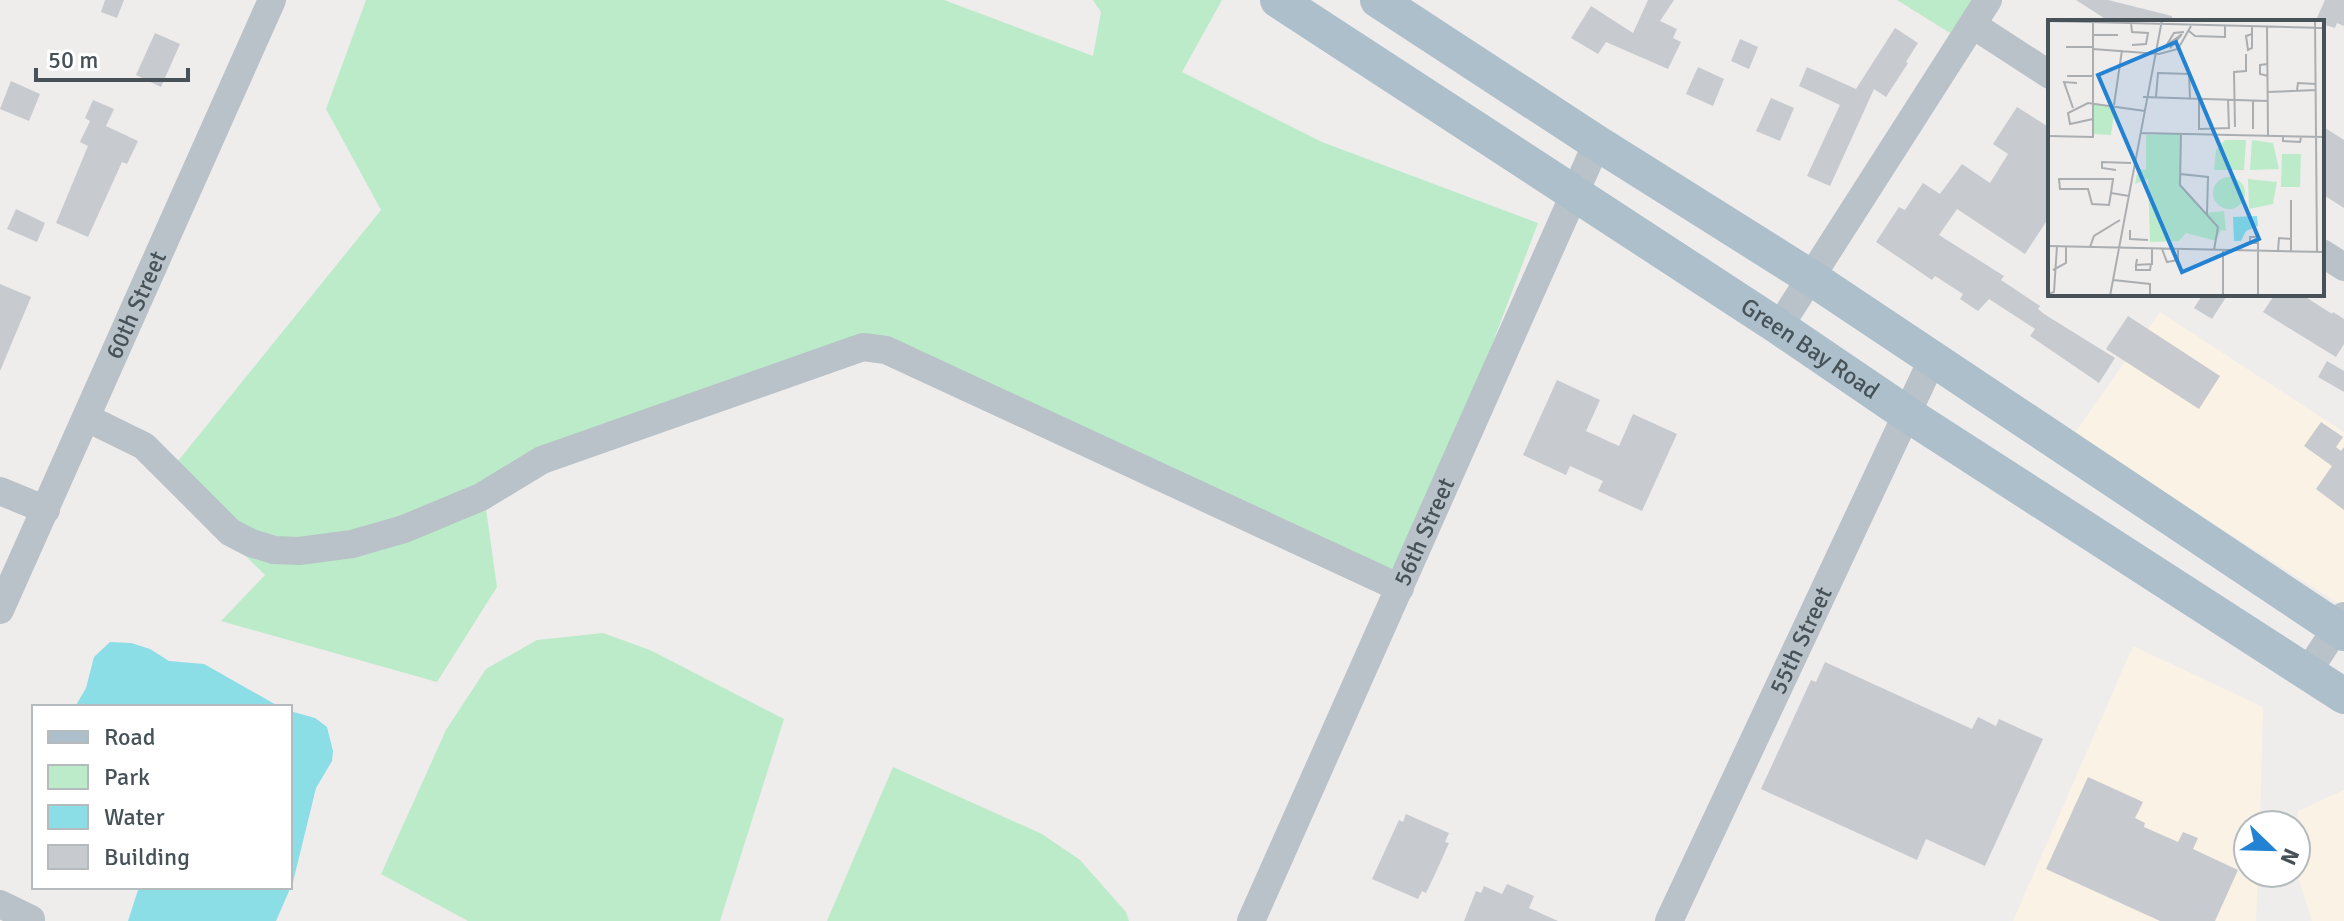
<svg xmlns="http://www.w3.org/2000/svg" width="2344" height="921" viewBox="0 0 2344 921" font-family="Signika,sans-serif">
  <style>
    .commercial { fill: #faf2e5 }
    .green { fill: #bcebc9 }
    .water { fill: #8bdde6 }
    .building { fill: #c7cacf }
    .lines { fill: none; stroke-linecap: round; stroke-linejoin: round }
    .minor { stroke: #b8c2c8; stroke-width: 28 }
    .major { stroke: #adbfca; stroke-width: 36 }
    .labels { text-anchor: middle; stroke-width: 6; stroke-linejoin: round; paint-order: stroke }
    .street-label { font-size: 24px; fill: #465258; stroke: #fff }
    .inset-road { fill: none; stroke: #abaeb1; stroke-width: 2 }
    .view { fill: #2382d2; fill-opacity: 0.15; stroke: #2382d2; stroke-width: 4 }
    .inset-edge { fill: none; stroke: #465258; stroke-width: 4 }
  </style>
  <rect width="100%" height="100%" fill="#efecec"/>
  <g class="commercial">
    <path d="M2160,312L2344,432V607L2074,434Z"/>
    <path d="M2133,646L2263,707L2260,825H2248V873H2258L2256,921H2013Z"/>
    <path d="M2344,790V921H2312L2296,871L2298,811Z"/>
  </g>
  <g class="green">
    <path d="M366,0H944L1093,56L1101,12L1093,0H1222L1182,72L1322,142L1538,223L1400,588L886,350L543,460L485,502L497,587L437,682L221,621L265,575L165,477L381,210L326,109Z"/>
    <path d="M1897,0H1974L1950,33Z"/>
    <path d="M603,633L650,650L784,719L720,921H468L381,874L446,730L486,669L537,640Z"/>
    <path d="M893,767L1042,834L1080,860L1126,912L1129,921H827Z"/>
  </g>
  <g class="water">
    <path d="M110,642L131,643L150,649L169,661L204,664L280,707H75L86,688L94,657Z"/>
    <path d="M290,711L315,718L327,727L333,751L332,761L316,788L293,882L276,921H128L139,887H290Z"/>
  </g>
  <g class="building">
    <path d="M105,0H124L117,18L101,12Z"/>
    <path d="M1648,0H1674L1660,21L1677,29L1673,38L1681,42L1668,69L1606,42L1598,54L1571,38L1591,6L1633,33Z"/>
    <path d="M2076,0H2108L2172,16V22H2110Z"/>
    <path d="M2325,0H2344V26L2337,23L2335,28L2315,22Z"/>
    <path d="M1895,28L1918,43L1906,62L1908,63L1886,97L1874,89L1830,186L1807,176L1840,105L1799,86L1807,67L1856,89Z"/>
    <path d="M155,33L180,44L161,87L136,75Z"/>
    <path d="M1740,39L1758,47L1749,69L1731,61Z"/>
    <path d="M1698,67L1724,79L1713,106L1686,94Z"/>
    <path d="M11,81L40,94L29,121L0,109Z"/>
    <path d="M1771,98L1794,108L1780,141L1756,131Z"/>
    <path d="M93,100L114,109L106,126L138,141L127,164L122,162L88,237L56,223L88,146L80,142L90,121L85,118Z"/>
    <path d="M2017,107L2050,128V216L2025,254L1957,209L1939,235L2004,276L2001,280L2040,306L2038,309L2044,314L2115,358L2099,383L2030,336L2035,329L1989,299L1978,311L1960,299L1963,294L1935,276L1932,280L1876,242L1899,207L1905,210L1923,183L1940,194L1962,164L1990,183L2008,154L1993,144Z"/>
    <path d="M2322,126L2344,140V208L2322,194Z"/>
    <path d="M16,209L45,223L37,242L7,229Z"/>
    <path d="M0,284L31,297L0,371Z"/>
    <path d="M2203,294H2228L2212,319L2194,308Z"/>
    <path d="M2275,294H2301L2332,314L2333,312L2344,319V344L2336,357L2263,312Z"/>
    <path d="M2128,316L2220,376L2199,409L2106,349Z"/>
    <path d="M2327,361L2344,371V392L2318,377Z"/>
    <path d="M1557,380L1600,400L1586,431L1619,446L1633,414L1677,434L1642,511L1598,491L1603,481L1570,466L1566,475L1523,455Z"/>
    <path d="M2321,422L2343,437L2336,447L2341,451L2344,447V510L2316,489L2332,466L2304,446Z"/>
    <path d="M1825,662L1972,729L1978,717L1996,726L1999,719L2043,739L1985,866L1926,839L1917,860L1761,789L1811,680L1816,682Z"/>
    <path d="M2088,777L2143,802L2135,818L2145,823L2144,827L2178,842L2183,832L2198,838L2193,849L2238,870L2215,921H2160L2046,869Z"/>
    <path d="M1406,814L1449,833L1445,842L1449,843L1436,872L1426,893L1422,891L1418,899L1372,879L1399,820L1403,822Z"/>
    <path d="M1507,884L1534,896L1529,908L1558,921H1464L1476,891L1481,893L1484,886L1502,894Z"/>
  </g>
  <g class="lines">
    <g class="minor">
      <path d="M1973,25L2050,75"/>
      <path d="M2322,253L2344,267"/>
      <path d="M1779,327L1988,0"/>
      <path d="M87,418L144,446L230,532L251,543L274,550L299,551L352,544L404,529L481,497L542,460L863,347L886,350L1400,588"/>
      <path d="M0,491L46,510"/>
      <path id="s1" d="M0,610L272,0"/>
      <path d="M2307,673L2344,616"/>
      <path d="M0,904L31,919"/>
      <path id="s2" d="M1251,921L1597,143"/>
      <path id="s3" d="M1669,921L1933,358"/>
    </g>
    <g class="major">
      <path id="s4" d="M1278,0L1779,327L1907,414L2344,696"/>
      <path d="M1378,0L1597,143L1810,277L2344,633"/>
    </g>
  </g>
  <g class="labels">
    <g class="street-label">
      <text dy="8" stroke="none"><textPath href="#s1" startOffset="334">60th Street</textPath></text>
      <text dy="8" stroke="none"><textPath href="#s4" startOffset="636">Green Bay Road</textPath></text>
      <text dy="8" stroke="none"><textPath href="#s2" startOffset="426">56th Street</textPath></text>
      <text dy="8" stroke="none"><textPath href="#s3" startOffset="310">55th Street</textPath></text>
    </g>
  </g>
  <g transform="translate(2048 20)">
    <rect width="276" height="276" fill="#efecec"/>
    <path d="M46,84L67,87L63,115L45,114ZM133,113L132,165L158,193L176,191L178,211L173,210L168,221L138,213L131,221L102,222L100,159L87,164L90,149L98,150V115ZM177,120H198L196,150H166L168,130ZM204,120L225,123L231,149L202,150ZM234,134H253L252,167H233ZM165 173a16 16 0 1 1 32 0a16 16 0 1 1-32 0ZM200,159L229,162L225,184L201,189Z" fill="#bcebc9"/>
    <path d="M185,197L209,196L210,206L198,211L193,221H186Z" fill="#8bdde6"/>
    <path class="inset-road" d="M267,0L269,232M0,1L276,8M83,3L84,12L100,13L98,24L84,25M219,7L220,115M141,11L147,16L177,17V6M204,14L198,16L200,30L204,28V7M45,15H70M119,25L134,14L122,28M118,26L126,13L136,12M18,27H44M45,29L111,34L130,29L143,6M220,44L212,45V54L220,56M19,56H45M249,70L250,63L268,64M220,72L268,70M95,77L220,81M108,77L110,53L141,54L142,78M151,79V109L181,108L180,80M205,81V109M66,85L74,30M25,88L16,62L29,63M45,99L22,104L20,93L40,83L97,91M187,107L186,52L198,51V34M93,113L276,117M133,113L132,165L170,207L166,230M0,116L45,117V2M235,116V121L252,122L253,117M68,150L54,148V142L83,143M132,154L160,157L159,194M63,173L61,185L44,184L40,169H12L11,159H65L63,173L81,176M243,180V231M82,210V219L100,220M210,223H202V217H210V276M0,226L276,232M42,227L46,216L72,200M114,229L119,242L130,240V229M230,231L231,218L244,219M275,232L276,276M89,239L88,245L104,244V229M88,245V250H102L103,244M5,250L18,243V226M65,260L102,264V276M0,274L6,272L9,226M62,276L114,0M175,276V230"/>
    <path class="view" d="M128,22L211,219L134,252L50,55Z"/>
    <rect width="276" height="276" class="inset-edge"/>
  </g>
  <rect x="32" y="705" width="260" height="184" fill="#ffffff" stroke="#b5babc" stroke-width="2"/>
  <rect x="48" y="731" width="40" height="12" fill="#adbfca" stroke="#b5babc" stroke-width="2"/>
  <text x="104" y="745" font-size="24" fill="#465258">Road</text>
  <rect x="48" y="765" width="40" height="24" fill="#bcebc9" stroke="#b5babc" stroke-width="2"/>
  <text x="104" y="785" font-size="24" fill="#465258">Park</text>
  <rect x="48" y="805" width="40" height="24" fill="#8bdde6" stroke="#b5babc" stroke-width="2"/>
  <text x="104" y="825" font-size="24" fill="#465258">Water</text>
  <rect x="48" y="845" width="40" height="24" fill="#c7cacf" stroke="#b5babc" stroke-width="2"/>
  <text x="104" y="865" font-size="24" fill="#465258">Building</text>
  <g transform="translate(2272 849) rotate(113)"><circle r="38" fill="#ffffff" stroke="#b5babc" stroke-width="2"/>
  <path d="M0-6L14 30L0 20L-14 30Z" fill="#2382d2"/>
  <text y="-12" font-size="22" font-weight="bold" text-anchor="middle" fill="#465258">N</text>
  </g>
  <path d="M36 68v12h152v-12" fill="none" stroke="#465258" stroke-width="4"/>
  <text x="48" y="68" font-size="24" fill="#465258" stroke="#ffffff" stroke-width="6" paint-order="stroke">50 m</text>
</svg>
